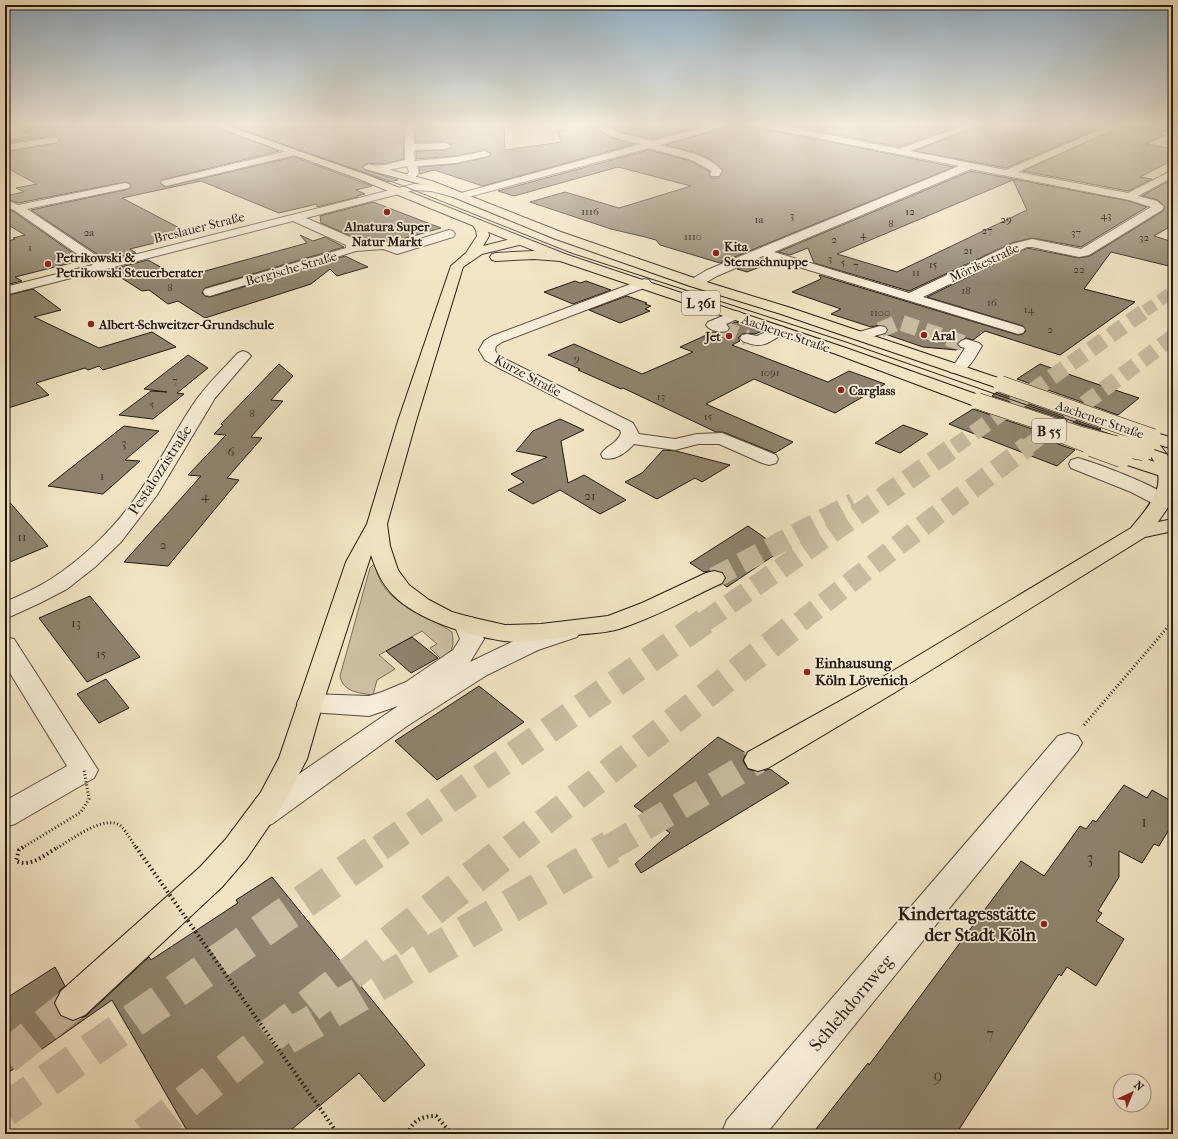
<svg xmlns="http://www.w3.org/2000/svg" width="1178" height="1139" viewBox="0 0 1178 1139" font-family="'IM FELL French Canon',serif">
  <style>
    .green { fill: #cfc1a5; stroke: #796d5c }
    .building { fill: #8f836e; stroke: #231912; fill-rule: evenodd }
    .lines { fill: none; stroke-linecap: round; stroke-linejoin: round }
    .minor-tunnel { stroke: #c9bba0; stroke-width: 16; stroke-dasharray: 16 8; stroke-linecap: butt }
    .highway-tunnel-far4 { stroke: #c9bba0; stroke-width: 12; stroke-dasharray: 12 6; stroke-linecap: butt }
    .highway-tunnel-far3 { stroke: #c9bba0; stroke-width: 16; stroke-dasharray: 16 8; stroke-linecap: butt }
    .highway-tunnel-far2 { stroke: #c9bba0; stroke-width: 21; stroke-dasharray: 21 10; stroke-linecap: butt }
    .highway-tunnel-far1 { stroke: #c9bba0; stroke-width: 27; stroke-dasharray: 27 14; stroke-linecap: butt }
    .highway-tunnel { stroke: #c9bba0; stroke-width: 34; stroke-dasharray: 34 18; stroke-linecap: butt }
    .minor-casing { stroke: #574c3e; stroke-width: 2 }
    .major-casing { stroke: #231912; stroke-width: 2 }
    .highway-casing { stroke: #231912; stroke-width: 2 }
    .path-far1 { stroke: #231912; stroke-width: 3; stroke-dasharray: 1 2.5; stroke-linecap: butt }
    .path { stroke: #231912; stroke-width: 4; stroke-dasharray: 1.5 3; stroke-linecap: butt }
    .minor { fill: #f7edd8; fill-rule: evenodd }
    .major { fill: #f2e4c3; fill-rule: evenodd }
    .highway { fill: #f2e4c3; fill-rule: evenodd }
    .tram { stroke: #231912; stroke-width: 1 }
    .major-bridge-far1-casing { stroke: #231912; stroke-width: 17; stroke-linecap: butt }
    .major-bridge-casing { stroke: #231912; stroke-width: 22; stroke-linecap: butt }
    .highway-bridge-far1-casing { stroke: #231912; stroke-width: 17; stroke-linecap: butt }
    .highway-bridge-casing { stroke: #231912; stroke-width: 22; stroke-linecap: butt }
    .path-bridge-far1 { stroke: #231912; stroke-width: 3; stroke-dasharray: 1 2.5; stroke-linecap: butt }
    .path-bridge { stroke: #231912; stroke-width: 4; stroke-dasharray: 1.5 3; stroke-linecap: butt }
    .major-bridge-far1 { stroke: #f2e4c3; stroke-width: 16 }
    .major-bridge { stroke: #f2e4c3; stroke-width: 21 }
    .highway-bridge-far1 { stroke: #f2e4c3; stroke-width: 16 }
    .highway-bridge { stroke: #f2e4c3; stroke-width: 21 }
    .poi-dot { fill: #8f2418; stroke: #f7edd8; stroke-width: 1.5 }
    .labels { text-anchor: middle; stroke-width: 3.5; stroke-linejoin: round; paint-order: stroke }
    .far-number-label { font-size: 11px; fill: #3e3429 }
    .far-poi-label { font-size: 13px; font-weight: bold; fill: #231912; stroke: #f7edd8; text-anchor: start }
    .far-street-label { font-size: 13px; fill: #231912; stroke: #f7edd8 }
    .number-label { font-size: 13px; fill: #3e3429 }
    .shield { fill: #f7edd8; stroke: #63594d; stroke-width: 1 }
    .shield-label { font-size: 14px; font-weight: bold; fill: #231912 }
    .street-label { font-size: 15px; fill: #231912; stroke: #f7edd8 }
    .poi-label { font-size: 15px; font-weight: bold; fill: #231912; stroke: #f7edd8; text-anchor: start }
    .near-number-label { font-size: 16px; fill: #3e3429 }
    .near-poi-label { font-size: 18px; font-weight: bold; fill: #231912; stroke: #f7edd8; text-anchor: end }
    .near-street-label { font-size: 18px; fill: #231912; stroke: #f7edd8 }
  </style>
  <rect width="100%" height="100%" fill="#f2e4c3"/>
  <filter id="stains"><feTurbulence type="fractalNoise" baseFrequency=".005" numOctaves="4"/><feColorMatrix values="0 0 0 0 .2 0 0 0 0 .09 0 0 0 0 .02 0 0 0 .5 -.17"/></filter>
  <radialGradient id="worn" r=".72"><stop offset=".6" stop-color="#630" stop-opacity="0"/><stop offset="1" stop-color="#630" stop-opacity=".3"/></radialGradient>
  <path class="green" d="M374,564C376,570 378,576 381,582C394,606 430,617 452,632C454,646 454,651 441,659L430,648L437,644L422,631L379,655L395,669L377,680L373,695C359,693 343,692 340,676L370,568Z"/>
  <g class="building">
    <path d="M15,124H208L279,151L162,180L160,183L165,187L294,157L372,186L356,190L365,194L357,196L358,197L317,207V204L279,213L201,181L122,198L191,234L130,249L136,253L106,260L31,210L129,189L131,187L130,183L125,182L18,203L5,198V196L24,192L16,188L37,184L5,167L11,163L5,160V152L57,143L59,141L54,136L5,143V141L31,136Z"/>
    <path d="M227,124H404V159L384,164L367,163L362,167L365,170L398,180L388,182Z"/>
    <path d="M415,124H504L505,150L562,142L556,130H568L564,124H593L598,130L609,137L635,144L483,186L434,170L420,174L419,167L456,164L488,157L491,154L485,150L456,156L416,159V151L446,150L452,145L446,142H415Z"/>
    <path d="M606,124H709L653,139L620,132Z"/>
    <path d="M730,124H756L761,128L954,167L720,263L660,245L656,240L645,237L611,229L530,202L565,192L619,208L691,186L618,167L514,196L498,191L649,150L691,161L710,172L709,175L711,178H719L723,170L710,159L694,152L665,145L728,127Z"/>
    <path d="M783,124H963L899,147Z"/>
    <path d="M982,124H1109L1006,168L915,151Z"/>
    <path d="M1126,124L1167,130L1157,134L1165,135L1146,144L1173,149V160L1140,177L1152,179L1128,191L1023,171Z"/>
    <path d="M971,171L1129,201L1147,207L1081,247L1032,238L1012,243L909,291L814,263L808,248L790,255L778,252ZM1013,180L1027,210L897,272L837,254Z"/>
    <path d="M1167,182L1173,184V225L1154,236L1173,242V267L1111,252L1084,289L1135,302L1060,355L985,331L973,340L966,338L960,340L956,344L960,348L956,350L923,347L885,334L888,329L885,326L880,325L871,327L831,314L841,309L792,292L821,279L819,275L1018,335L1023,334L1026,331L1023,326L927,297L1027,248L1079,258L1090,256L1163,211L1165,207L1158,200L1142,196Z"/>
    <path d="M373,202L441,228L392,242L384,240L359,242L351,236L321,223L320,216Z"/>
    <path d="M5,209L13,211L83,260L15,277L22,281L5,285V242L15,239L13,238L25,235L5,223Z"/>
    <path d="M300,235L313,241L325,237L344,247L205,288L202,293L205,296L210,297L345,256L368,267L337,276L330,269L311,284L205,318L178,301L168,304L149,290L142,291L109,270L148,260L180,278L307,243Z"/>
    <path d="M763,258L775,261L747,272L737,269Z"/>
    <path d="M575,281L580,283L586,281L611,290L573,304L544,292Z"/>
    <path d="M33,289L61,310L34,317L99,348L152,332L176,347L103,370L99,366L88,370L85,368L36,383L49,395L5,409V296Z"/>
    <path d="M627,296L647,303L645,304L651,306L645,309L650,311L620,323L589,310Z"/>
    <path d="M736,322L762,331L755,334L747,333L742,334L738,338L740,341L732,345L828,382L849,371L885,384L835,413L754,379L706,404L793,442L775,453L723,432H716L623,388L621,389L578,370L580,369L548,355L574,344L642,374L693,352L680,347L713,332H727L730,328L729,325Z"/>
    <path d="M188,355L208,368L177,393L184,394L153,419L119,415L151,391L167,392L144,389Z"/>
    <path d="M279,364L293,376L271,400L283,401L251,437L262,438L227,478L239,480L168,566L124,562L201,476L188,475L226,435L214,434L223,425L221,424Z"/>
    <path d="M1040,364L1085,380L1139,398L1118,415L1017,379Z"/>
    <path d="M997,392L998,393L1101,429L1100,430L1084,426L992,396Z"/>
    <path d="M973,409L1053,436L1054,441L1058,444L1075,450L1057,466L949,424Z"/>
    <path d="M560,419L584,430L561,441L568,483L584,475L626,500L600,514L560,490L533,504L508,490L524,482L511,474L547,457L516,451L533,431Z"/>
    <path d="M903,425L928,434L900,453L875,443Z"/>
    <path d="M124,426L159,431L125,460L140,461L103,494L48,486Z"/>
    <path d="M663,450L676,451L730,465L702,482L695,478L657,499L625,482L642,473Z"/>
    <path d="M5,497L48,546L5,564Z"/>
    <path d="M748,526L782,550L727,587L723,584L726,577L722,572L714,570L704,572L690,563Z"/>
    <path d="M90,596L140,657L87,682L39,618Z"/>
    <path d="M412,637L438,658L411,673L386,651Z"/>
    <path d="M106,679L129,708L99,723L77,694Z"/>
    <path d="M479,686L524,722L437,780L395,741Z"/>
    <path d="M718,737L746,753L743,761L748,769L758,772L770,769L789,783L641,873L635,864L670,833L634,806Z"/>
    <path d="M1124,785L1147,798L1152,790L1173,802V823L1159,846L1154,844L1142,863L1119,851V877L1098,911L1102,913L1096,921L1124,939L1096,986L1067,967L1061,976L1059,974L956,1134H812L868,1063L869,1065L1021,861L1044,876L1080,826L1086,829L1093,820L1096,822Z"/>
    <path d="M272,877L425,1065L384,1102L359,1073L286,1134H189L112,1000L5,1075V999L55,967L65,986L60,990L54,1002L60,1016L72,1021L86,1016L149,957L151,960L238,903L236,900Z"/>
  </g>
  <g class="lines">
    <g class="minor-tunnel">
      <path d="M722,328L747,338"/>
      <path d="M880,330L899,322L966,344"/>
    </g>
    <path class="highway-tunnel-far4" d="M1145,311L1173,291"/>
    <g class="highway-tunnel-far3">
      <path d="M954,447L1146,310"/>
      <path d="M1027,447L1173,337"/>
    </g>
    <g class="highway-tunnel-far2">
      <path d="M714,578L854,503"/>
      <path d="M704,622L956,446"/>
      <path d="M800,622L938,514L1028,446"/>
    </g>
    <g class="highway-tunnel-far1">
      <path d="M380,848L705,621"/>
      <path d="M511,848L801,621"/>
      <path d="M609,848L758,760"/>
    </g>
    <g class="highway-tunnel">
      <path d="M286,1038L611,847"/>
      <path d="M5,1058L73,1003"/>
      <path d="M5,1110L382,847"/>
      <path d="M145,1134L512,847"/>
    </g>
    <defs>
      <g id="minor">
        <path d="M405,124H413L414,144L446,143L451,146L446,149L414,150L415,161L456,157L485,151L490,154L488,156L456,163L417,166L419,173L414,179L410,180L405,177L409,172L407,166L384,171L369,170L367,168L369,166L384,165L405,160Z"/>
        <path d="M594,124H603L619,133L653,141L715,124H729L728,126L659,145C679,150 709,154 722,171L719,176H711L710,174L712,171L692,160L649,148L461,199L431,191L414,190L306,218L350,237L359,244L384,241L397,246L449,230L453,231L455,234L453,237L397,254L383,249L356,251L210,296L205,295L203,292L205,289L346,248V245L293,221L5,295V287L93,265L14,210L5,207V199L18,205L125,183L129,184L130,186L129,188L27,209L106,262L414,184L431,185L461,193L642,144C625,141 605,137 594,124Z"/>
        <path d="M757,124H775L899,149L968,124H981L910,151L1006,170L1113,124H1125L1018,172L1128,193L1173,170V177L1138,196L1157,201L1164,207L1162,210L1089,255L1079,257L1032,247H1027L923,297L1023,327L1025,330L1023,333L1018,334L763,256L717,276L700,286H690L688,283L690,280L707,270L959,166L761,127ZM971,169L1129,200L1151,207L1081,249L1032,239L1012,244L909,293L774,252Z"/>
        <path d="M1160,124H1173V128L1161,126Z"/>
        <path d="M54,137L58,140L57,142L5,151V145Z"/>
        <path d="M292,150L297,153L295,155L166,186L161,183L162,181Z"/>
        <path d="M644,279L649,280L651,283L649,286L502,342L496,346L495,350L497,354L509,361L633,423L639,434L675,439L697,434L722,433L776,455L778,459L776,463L769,465L762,463L719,444H698L675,450L634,444C626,453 615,461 603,458L601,454C607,445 617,444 621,433L620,430L497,367L485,360L479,350L484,341L492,336Z"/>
        <path d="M735,311L740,312L742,315L740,318L726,324L729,328L727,331C720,333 710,331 706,325L708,322Z"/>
        <path d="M779,326L784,327L786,330L784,333C771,341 763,349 748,343C744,342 742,341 740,338L742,335L747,334L757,336Z"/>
        <path d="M880,326L885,327L887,330L885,333L860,340L855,339L853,336L855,333Z"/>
        <path d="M966,339L979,343L982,346C974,358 967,377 950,372L948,369L956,362L965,348L961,347L958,344L961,341Z"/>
        <path d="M243,351L248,353L251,356L215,398L157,495L121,542L95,567L67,589L40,603L5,619V602C21,595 37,588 51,579C82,559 109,533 131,504C154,473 171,438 192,406C205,386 222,370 238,353Z"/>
        <path d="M1078,458C1096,463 1164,488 1173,501L1170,505L1163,507L1156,505L1131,492L1071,468L1069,464L1071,460Z"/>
        <path d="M466,616L474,618L484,639L470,662L520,638L569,623L577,625L581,631L577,637L538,650L487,675L407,726L272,824L262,827L252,824L247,815L252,806L398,706L369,716L310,712L301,710L297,703L301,696L310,694L369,696L382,692L406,682L453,650L460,639L454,624L458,618Z"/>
        <path d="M5,637L14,639L98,770L94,778L15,824L5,827V801L67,766L5,665Z"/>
        <path d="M1068,733L1078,736L1082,743L1078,750L766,1134H721L727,1120L1058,736Z"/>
      </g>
      <g id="major">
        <path d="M209,124H222L367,175L565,254L846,348L984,397L986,401L984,405L978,406L972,405L836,354L557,260L359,179Z"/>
        <path d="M368,164L432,181L561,232L700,280L791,308L1007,381L1009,384L1007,387L1001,389L995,387L781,314L690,286L553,238L424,185L365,169L363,167Z"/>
        <path d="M1153,432L1173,438V449L1147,441L1144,437L1147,433Z"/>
        <path d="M1122,451L1173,468V480L1115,461L1113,457L1115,453Z"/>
      </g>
      <g id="highway">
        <path d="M477,220L481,221L488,230L489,236L483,246L519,237L523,238L525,241L523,244L482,254L463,267L416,421L387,524L390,546L398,570L409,585L429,600L452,612L470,617L505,625L541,624L608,616L642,603L706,573L714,571L722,573L725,578L722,583C688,599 655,617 619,629C606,633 591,633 577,635C554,638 527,644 504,641C470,636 417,620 393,595C382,584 376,570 371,555L323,703L307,759L281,808L247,858L222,887L85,1015L73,1020L61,1015L55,1003L61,991L200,867L225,840L261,792L279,758L346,562L367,524L398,421L451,266L466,253L477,236L476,230L471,223L473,221Z"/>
        <path d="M534,251L565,254L567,257L565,260L561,261L534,259L496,261L492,260L490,257L492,254L496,253Z"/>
        <path d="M1135,426L1141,427L1157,441L1173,463V500L1158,522L1173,519V531L1145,537L894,693L768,768L758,771L748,768L744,760L748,752L876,681L1131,528C1149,506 1171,484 1150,455C1143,446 1132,440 1126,431L1129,427Z"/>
      </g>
    </defs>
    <use href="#minor" class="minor-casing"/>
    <use href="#major" class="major-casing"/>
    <use href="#highway" class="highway-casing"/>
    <path class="path-far1" d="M1084,725L1173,621"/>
    <path class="path" d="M408,1134C412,1120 423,1116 436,1116L452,1134"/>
    <use href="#minor" class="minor"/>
    <use href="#major" class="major"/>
    <use href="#highway" class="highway"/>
    <path class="tram" d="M224,124L401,185L571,253L846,342L1173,456"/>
    <defs>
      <g id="major-bridge-far1">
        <path d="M1001,384L1153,437"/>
        <path d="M1062,435L1094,447"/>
      </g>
      <path id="major-bridge" d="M1092,446L1122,457"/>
      <path id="highway-bridge-far1" d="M978,401L1081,435L1127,447"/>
      <path id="highway-bridge" d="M1122,446L1144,450"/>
    </defs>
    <use href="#major-bridge-far1" class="major-bridge-far1-casing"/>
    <use href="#major-bridge" class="major-bridge-casing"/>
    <use href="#highway-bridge-far1" class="highway-bridge-far1-casing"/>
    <use href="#highway-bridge" class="highway-bridge-casing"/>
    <g class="path-bridge-far1">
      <path d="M22,848L81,812L89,799L84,770"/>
      <path d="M57,848C71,840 107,812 122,827C127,833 132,841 136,848"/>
    </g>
    <g class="path-bridge">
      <path d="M23,847L19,850L16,861C31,868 46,854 58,847"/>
      <path d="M136,847L338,1134"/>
    </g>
    <use href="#major-bridge-far1" class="major-bridge-far1"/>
    <use href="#major-bridge" class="major-bridge"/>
    <use href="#highway-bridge-far1" class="highway-bridge-far1"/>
    <use href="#highway-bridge" class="highway-bridge"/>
  </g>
  <linearGradient id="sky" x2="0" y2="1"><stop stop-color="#90acc1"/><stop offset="0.44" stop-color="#f9f3e4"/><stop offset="1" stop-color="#f9f3e4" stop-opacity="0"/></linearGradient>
  <rect width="1178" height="284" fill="url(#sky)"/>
  <g class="poi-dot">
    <circle cx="387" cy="212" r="4"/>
    <circle cx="716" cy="253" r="4"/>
    <circle cx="48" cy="264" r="4"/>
    <circle cx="91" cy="324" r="4"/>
    <circle cx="924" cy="335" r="4"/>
    <circle cx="729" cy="336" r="4"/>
    <circle cx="841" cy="390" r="4"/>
    <circle cx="807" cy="672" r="4"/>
    <circle cx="1044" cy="924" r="4"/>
  </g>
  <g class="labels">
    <g class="far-number-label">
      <text x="590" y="215">1116</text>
      <text x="910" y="215">12</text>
      <text x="792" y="219">3</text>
      <text x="1106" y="219">43</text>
      <text x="759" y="223">1a</text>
      <text x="1006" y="223">29</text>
      <text x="891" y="227">8</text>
      <text x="987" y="234">27</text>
      <text x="89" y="236">2a</text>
      <text x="1076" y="236">37</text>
      <text x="863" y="238">4</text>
      <text x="693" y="240">1110</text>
      <text x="1144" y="241">32</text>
      <text x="834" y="243">2</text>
      <text x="30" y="251">1</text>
      <text x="968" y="254">21</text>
      <text x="830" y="262">3</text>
      <text x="843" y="266">5</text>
      <text x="933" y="268">15</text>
      <text x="856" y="269">7</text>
      <text x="1079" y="273">22</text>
      <text x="916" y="276">11</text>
      <text x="170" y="291">8</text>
      <text x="966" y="294">18</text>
      <text x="992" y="306">16</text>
      <text x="1029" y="313">14</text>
      <text x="880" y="316">1100</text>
      <text x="1050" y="333">2</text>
      <text x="577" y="362">9</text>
      <text x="770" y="376">1091</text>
      <text x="175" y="384">7</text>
      <text x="661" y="400">13</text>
      <text x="152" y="408">5</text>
      <text x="252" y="417">8</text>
      <text x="708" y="420">15</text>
    </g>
    <g class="far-poi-label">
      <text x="387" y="231" text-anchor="middle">Alnatura Super<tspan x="387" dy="15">Natur Markt</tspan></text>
      <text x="724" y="251">Kita<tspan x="724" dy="15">Sternschnuppe</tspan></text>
      <text x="56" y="262">Petrikowski &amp;<tspan x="56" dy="15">Petrikowski Steuerberater</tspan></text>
      <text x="99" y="329">Albert-Schweitzer-Grundschule</text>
      <text x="932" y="340">Aral</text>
      <text x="721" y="341" text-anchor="end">Jet</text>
      <text x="849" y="395">Carglass</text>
    </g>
    <g class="far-street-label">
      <text transform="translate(199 227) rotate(-14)" y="5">Breslauer Straße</text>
      <text transform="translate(984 262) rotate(-25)" y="5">Mörikestraße</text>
      <text transform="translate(291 268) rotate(-16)" y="5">Bergische Straße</text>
      <text transform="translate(786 333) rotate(19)" y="5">Aachener Straße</text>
      <text transform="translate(528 375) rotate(28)" y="5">Kurze Straße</text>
      <text transform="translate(1100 419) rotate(19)" y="5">Aachener Straße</text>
    </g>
    <g class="number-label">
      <text x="124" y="447">3</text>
      <text x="231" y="456">6</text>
      <text x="102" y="480">1</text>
      <text x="205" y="500">4</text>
      <text x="590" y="500">21</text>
      <text x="22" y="541">11</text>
      <text x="163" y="549">2</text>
      <text x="76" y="627">13</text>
      <text x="101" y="658">15</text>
    </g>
    <g class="shield">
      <rect x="682" y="291" width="38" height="24" rx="3"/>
      <rect x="1032" y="419" width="34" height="24" rx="3"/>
    </g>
    <g class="shield-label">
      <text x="701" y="308">L 361</text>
      <text x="1049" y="436">B 55</text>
    </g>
    <g class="street-label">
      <text transform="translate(160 470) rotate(-57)" y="5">Pestalozzistraße</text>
    </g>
    <g class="poi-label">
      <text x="815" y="668">Einhausung<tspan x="815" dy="17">Köln Lövenich</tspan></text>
    </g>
    <g class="near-number-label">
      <text x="1144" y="827">1</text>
      <text x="1090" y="863">3</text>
      <text x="990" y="1039">7</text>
      <text x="938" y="1081">9</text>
    </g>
    <g class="near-poi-label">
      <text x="1036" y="920">Kindertagesstätte<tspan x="1036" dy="21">der Stadt Köln</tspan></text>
    </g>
    <g class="near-street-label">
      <text transform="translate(851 1003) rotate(-50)" y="6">Schlehdornweg</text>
    </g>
  </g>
  <rect width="1178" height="1139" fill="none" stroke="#f2e4c3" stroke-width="20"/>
  <rect x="6" y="6" width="1166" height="1127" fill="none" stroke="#231912" stroke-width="2"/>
  <rect x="10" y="10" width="1158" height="1119" fill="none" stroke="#231912"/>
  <g transform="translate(1132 1093) rotate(44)"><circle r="19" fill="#f7edd8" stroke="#a29889"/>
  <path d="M0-3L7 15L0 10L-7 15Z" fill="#8f2418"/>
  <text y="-6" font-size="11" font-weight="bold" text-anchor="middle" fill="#231912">N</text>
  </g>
  <rect width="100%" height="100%" filter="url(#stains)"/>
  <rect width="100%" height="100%" fill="url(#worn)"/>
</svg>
